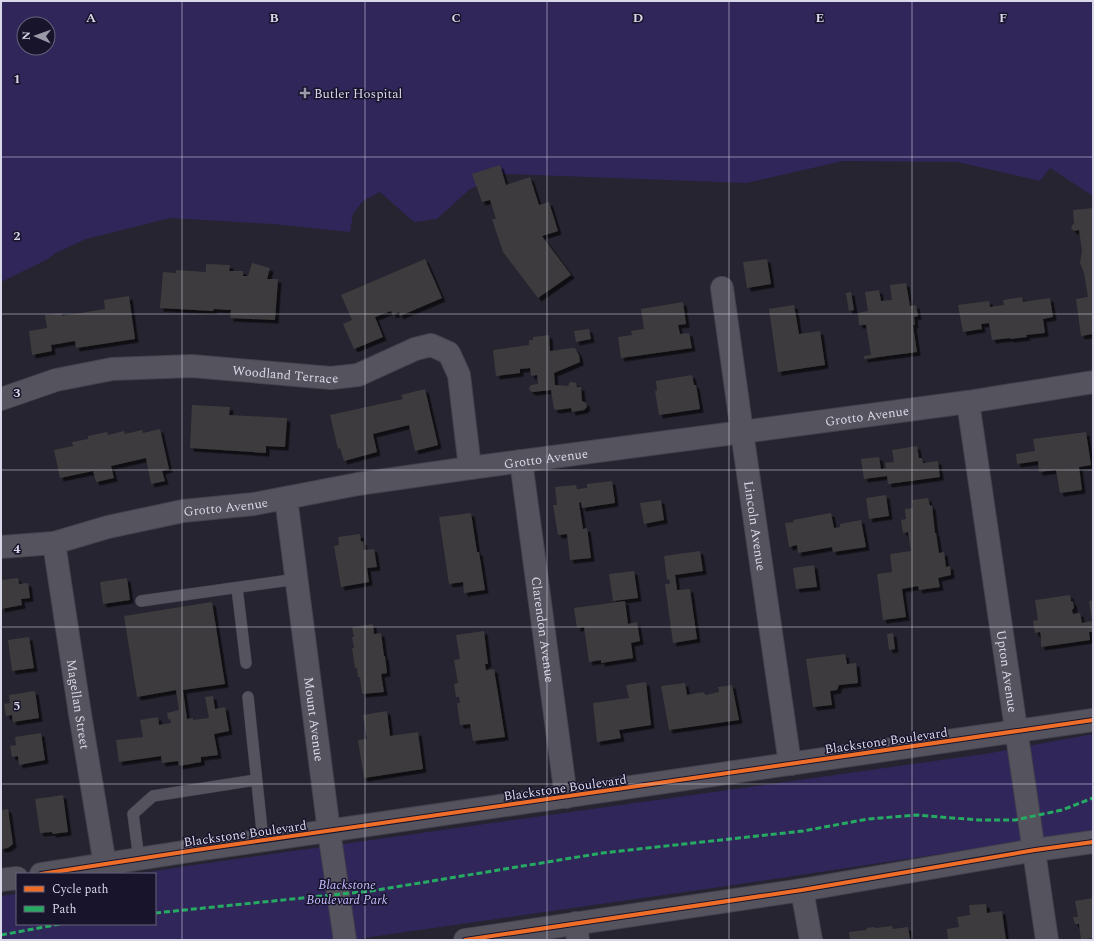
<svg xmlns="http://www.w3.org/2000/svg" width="1094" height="941" viewBox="0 0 1094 941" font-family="Spectral,serif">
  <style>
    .green { fill: #31265a; fill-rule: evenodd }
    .building { fill: #3e3b3c; filter: url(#shadow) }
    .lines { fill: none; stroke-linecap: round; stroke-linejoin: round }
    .service-casing { stroke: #43424e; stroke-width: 12 }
    .minor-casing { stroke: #43424e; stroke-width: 24 }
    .secondary-casing { stroke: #43424e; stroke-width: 24 }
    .service { stroke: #55535d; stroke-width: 11 }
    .minor { stroke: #55535d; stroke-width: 22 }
    .secondary { stroke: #55535d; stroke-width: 22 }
    .quiet { stroke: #26ab63; stroke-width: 3; stroke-dasharray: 6 3; stroke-linecap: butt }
    .cycleway-casing { stroke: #18142c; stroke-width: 6 }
    .cycleway { stroke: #ee6e29; stroke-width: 4 }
    .grid { fill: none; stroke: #d9d8e9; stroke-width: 1; stroke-opacity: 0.55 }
    .poi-dot { fill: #9a99a8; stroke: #18142c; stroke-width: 1.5 }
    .labels { text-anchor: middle; stroke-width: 3; stroke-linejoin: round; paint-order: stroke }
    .poi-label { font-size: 13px; fill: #d9d8e9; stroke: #18142c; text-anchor: start }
    .street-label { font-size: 13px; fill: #d9d8e9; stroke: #18142c }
    .park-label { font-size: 13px; font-style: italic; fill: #c3bcfd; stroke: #18142c }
    .grid-label { font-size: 13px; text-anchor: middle; font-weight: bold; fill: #d9d8e9; stroke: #18142c; stroke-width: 3; stroke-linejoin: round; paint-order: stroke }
  </style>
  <defs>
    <filter id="shadow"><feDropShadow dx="3.5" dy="3.5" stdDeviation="0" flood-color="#0009"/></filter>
  </defs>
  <rect width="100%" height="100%" fill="#252430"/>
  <g class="green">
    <path d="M1,1H1093V196L1050,168L1040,181L958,162L843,161L747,183L506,174L470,189L437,219L414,222L380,192L363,201L353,214L350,232L273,224L170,218L86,239L56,253L46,260L1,282ZM24,24H48V48H24Z"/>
    <path d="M1093,734V831L727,886L350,940H1V896L17,894V924H155V874H136L194,865L991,753Z"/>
  </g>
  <g class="building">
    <path d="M500,165L506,185L530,177L539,205L549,202L558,231L542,236L571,275L538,298L503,252L492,219H496L490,200L482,202L472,174Z"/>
    <path d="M1093,208V334L1081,336L1076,299L1088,297L1084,273L1080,263L1082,251L1079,230L1074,231L1071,228L1072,225L1074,224L1073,210Z"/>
    <path d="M425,259L442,298L400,316L399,312L393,315L391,311L375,317L383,337L354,349L343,324L352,320L341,295Z"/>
    <path d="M767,259L771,284L747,288L743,262Z"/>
    <path d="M252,263L270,268L267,279H278L275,320L230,318L231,310L214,309L213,311L160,308L163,272L176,273V270L206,272V264L230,265L229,271H243V276H248Z"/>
    <path d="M906,283L910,306L916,305L918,316L914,317L915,325H913L917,352L864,359V356L871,355L866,325H859L858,313L868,311L865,292L879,290L881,301L892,300L890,285Z"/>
    <path d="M851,292L854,310L849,311L846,293Z"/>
    <path d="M129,296L135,339L76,348L75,341L51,345L52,351L32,355L29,331L47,328L45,315L62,313V316L105,309L104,300Z"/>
    <path d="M1022,297L1023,302L1050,298L1053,317L1043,319L1045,333L1026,335L1027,337L1010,339V338L992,340L989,323L981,324L982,329L963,332L958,305L989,301L990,307L1004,305L1003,300Z"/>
    <path d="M683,302L686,324L678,325L680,334L689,333L692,348L621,358L618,337L632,335L631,331L644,329L641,309Z"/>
    <path d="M794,305L799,334L820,331L825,365L778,372L769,309Z"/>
    <path d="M589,329L591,339L576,342L574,331Z"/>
    <path d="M549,335L550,351L573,348H575L579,355L580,362L554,373L555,385L568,386L570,382H573L576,383L577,387H581L582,401L586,403L587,407L584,410L572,412L571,408L557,410L554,409L551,390L533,392L530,391L529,388L531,385L538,384L537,375L531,376L530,368L520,369V373L496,376L493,350L529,345V340H533V337Z"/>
    <path d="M692,375L694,385H696L700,409L659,415L655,391H657L656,381Z"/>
    <path d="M425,389L438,445L415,451L409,425L373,434L377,452L344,461L340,448L338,449L330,415L403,399L401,395Z"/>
    <path d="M192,405L230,407L229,415L287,418L285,447L266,446V453L190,448Z"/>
    <path d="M160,429L169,469L162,471L165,481L151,484L146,458L111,466L114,478L96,482L93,471L60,478L54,450L73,446L72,442L88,439V436L107,432L108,435L124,431L125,434L142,430L143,433Z"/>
    <path d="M1086,432L1091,465L1079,467L1082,490L1060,493L1056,470L1039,472L1038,461L1017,464L1016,454L1035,451L1033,439Z"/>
    <path d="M917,446L919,458H922L923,463L938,461L940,477L888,484L887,476L864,479L861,459L879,457L881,469L886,468L885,463L894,462L892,450Z"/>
    <path d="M612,481L615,503L582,508L581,502L579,503L583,529L587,528L591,558L570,560L567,534L558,535L553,505H557L555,487L576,485L577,489L587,488V484Z"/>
    <path d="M886,495L889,516L869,519L866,498Z"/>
    <path d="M928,498L930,506L932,505L935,533H936L939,553L944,552L946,567L950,566L951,575L938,578L940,587L919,590L918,586L902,589L906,617L883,620L877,574L892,572L890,554L911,551L908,532L903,533L901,520L906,519L905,509L913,508L912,500Z"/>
    <path d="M661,500L664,520L644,524L640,503Z"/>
    <path d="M471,513L477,552H479L485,590L464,593L463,582L449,584L439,517Z"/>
    <path d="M831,513L834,528L840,527V524L861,520L866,547L833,552L832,547L798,553L797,545L789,547L785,523L794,522L793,520Z"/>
    <path d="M360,534L361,542L363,541L364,550L374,549L377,567L367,568L369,582L341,587L334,546L339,545L338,537Z"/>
    <path d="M700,551L703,571L675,575L677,590L690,589L697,639L673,643L665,584H670L669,579L667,580L664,556Z"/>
    <path d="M814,565L817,587L796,589L793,568Z"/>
    <path d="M634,571L638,598L613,601L609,574Z"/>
    <path d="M18,578L19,584L28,583L30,598L21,599L22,605L1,609V580Z"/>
    <path d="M127,578L130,600L103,604L100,582Z"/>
    <path d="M1070,595L1071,601L1073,602L1074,608L1072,610L1073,614L1080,613L1082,623L1092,621L1089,601L1093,600V632H1089L1090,640L1041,647V636L1040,632L1035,633L1033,621L1038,620L1035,600Z"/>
    <path d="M625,601L628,624L637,622L640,641L631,643L633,658L601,663V660L589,662L584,627L577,628L574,608Z"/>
    <path d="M212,602L225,684L183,690L187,719L193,718V720L209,718L205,697L213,696L215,709L225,707L229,731L214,734L218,755L201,757V762L179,766L178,761L162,763L161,756L119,762L116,740L143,737L140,720L158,717L159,725L171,723L170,719H168L167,713L179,710L176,690L137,697L124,616Z"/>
    <path d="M373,624L374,634L381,633L384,656H385L387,673L381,674L384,692L362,694L360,677H358L357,668H355L352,648H354L352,637H354L352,627Z"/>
    <path d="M484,631L488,664H485L486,670L494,669L505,737L473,741L470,724L460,725L457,703H460L459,697H456L454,684L458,683L454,660L460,659L456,635Z"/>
    <path d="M893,633L895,649L889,650L887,634Z"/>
    <path d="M29,637L34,668L12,671L8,640Z"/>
    <path d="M845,654L847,664L856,663L858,683L839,685L837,690L830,691L832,705L813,707L806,659Z"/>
    <path d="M646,682L651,725L619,730L621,738L597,742L593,703L629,698L626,685Z"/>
    <path d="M685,683L687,695L703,692L706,695L719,692L718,687L732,685L739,720L669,730L661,686Z"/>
    <path d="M35,691L39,718L13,722L12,715L6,716L4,704L10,703L9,695Z"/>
    <path d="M387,711L390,736L418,732L423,769L364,778L358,740L367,739L363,715Z"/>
    <path d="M41,733L45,760L19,765L18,756L12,757L10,746L16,745L15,737Z"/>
    <path d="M63,795L68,832L52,834V832L40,833L35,799Z"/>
    <path d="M8,809L13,844L8,848L2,849L1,848V810Z"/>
    <path d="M1093,898V938L1081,940L1079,924H1075L1073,917H1078L1075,901Z"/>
    <path d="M986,904L987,913L1002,911L1006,940H948L947,929L959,927L957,917L970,915L969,905Z"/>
    <path d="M892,926L893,929L908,927L910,939L850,940L849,932L866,930L867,928L873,927L877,928Z"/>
  </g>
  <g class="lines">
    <defs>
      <g id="service">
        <path d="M237,588L246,663"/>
        <path d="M141,601L297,579"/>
        <path d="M248,697L263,840"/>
        <path d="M139,859L133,814L153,796L256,780"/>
      </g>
      <g id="minor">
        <path id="s1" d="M722,288L742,432L790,764"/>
        <path id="s2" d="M1,399L56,380L112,369L192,366L331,378L358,375L415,349L431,345L449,353L459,375L470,468"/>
        <path id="s3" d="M968,402L1047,940"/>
        <path id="s4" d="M521,461L566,797"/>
        <path id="s5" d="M286,498L329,831L345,940"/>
        <path id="s6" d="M54,543L80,714L105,865"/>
        <path id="s7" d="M1,547L54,543L108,527L183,511L254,504L358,484L470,468L968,402L1093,382"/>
        <path d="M802,890L811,940"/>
        <path d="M576,923L578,940"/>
      </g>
      <g id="secondary">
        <path d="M41,874L196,850L1093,720"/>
        <path d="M1,880L17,878"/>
        <path d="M465,940L802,890L1035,850L1093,842"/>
      </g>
    </defs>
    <use href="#service" class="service-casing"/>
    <use href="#minor" class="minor-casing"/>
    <use href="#secondary" class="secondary-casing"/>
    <use href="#service" class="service"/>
    <use href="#minor" class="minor"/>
    <use href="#secondary" class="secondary"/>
    <g class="quiet">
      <path d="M155,913L371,891L602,853L803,831L868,819L917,815L978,820H1015L1062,810L1093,798"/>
      <path d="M1,935L60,924"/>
    </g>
    <defs>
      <g id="cycleway">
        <path d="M41,874L196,850L1093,720"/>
        <path d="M465,940L802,890L1035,850L1093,842"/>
      </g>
    </defs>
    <use href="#cycleway" class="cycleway-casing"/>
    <use href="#cycleway" class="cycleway"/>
  </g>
  <path class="grid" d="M182,1V940M365,1V940M547,1V940M729,1V940M912,1V940M1,157H1093M1,314H1093M1,470H1093M1,627H1093M1,784H1093"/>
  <path class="poi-dot" d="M303 87h4v4h4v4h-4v4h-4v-4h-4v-4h4z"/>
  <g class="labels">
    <g class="poi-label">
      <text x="314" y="98">Butler Hospital</text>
    </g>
    <g class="street-label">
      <text dy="5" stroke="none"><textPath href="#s2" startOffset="289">Woodland Terrace</textPath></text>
      <text dy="5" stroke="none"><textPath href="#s7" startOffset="877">Grotto Avenue</textPath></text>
      <text dy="5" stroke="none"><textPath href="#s7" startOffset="553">Grotto Avenue</textPath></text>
      <text dy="5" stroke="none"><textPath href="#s7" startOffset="229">Grotto Avenue</textPath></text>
      <text dy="5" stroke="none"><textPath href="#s1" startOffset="240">Lincoln Avenue</textPath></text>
      <text dy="5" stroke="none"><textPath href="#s4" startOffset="170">Clarendon Avenue</textPath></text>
      <text dy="5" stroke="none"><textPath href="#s3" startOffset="272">Upton Avenue</textPath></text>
      <text dy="5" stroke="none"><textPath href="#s6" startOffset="163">Magellan Street</textPath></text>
      <text dy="5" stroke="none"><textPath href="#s5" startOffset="223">Mount Avenue</textPath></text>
      <text transform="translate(886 740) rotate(-8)" y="5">Blackstone Boulevard</text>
      <text transform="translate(565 787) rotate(-8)" y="5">Blackstone Boulevard</text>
      <text transform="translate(245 833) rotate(-8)" y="5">Blackstone Boulevard</text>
    </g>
    <g class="park-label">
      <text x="347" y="889">Blackstone<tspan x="347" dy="15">Boulevard Park</tspan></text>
    </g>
  </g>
  <g class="grid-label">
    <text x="91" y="22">A</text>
    <text x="274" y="22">B</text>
    <text x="456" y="22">C</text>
    <text x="638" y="22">D</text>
    <text x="820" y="22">E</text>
    <text x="1003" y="22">F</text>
    <text x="17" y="83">1</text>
    <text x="17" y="240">2</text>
    <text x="17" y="397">3</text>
    <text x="17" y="553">4</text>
    <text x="17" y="710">5</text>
  </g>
  <rect width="1094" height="941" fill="none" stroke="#d9d8e9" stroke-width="4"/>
  <rect x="16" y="873" width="140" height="52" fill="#18142c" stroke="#656278"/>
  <rect x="24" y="886" width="20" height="6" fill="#ee6e29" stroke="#656278"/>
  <text x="52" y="893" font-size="12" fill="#d9d8e9">Cycle path</text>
  <rect x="24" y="906" width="20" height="6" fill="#26ab63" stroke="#656278"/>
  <text x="52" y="913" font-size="12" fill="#d9d8e9">Path</text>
  <g transform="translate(36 36) rotate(272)"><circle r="19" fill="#18142c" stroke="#656278"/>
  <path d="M0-3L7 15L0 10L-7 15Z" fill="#9a99a8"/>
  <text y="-6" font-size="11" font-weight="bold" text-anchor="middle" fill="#d9d8e9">N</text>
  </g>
</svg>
